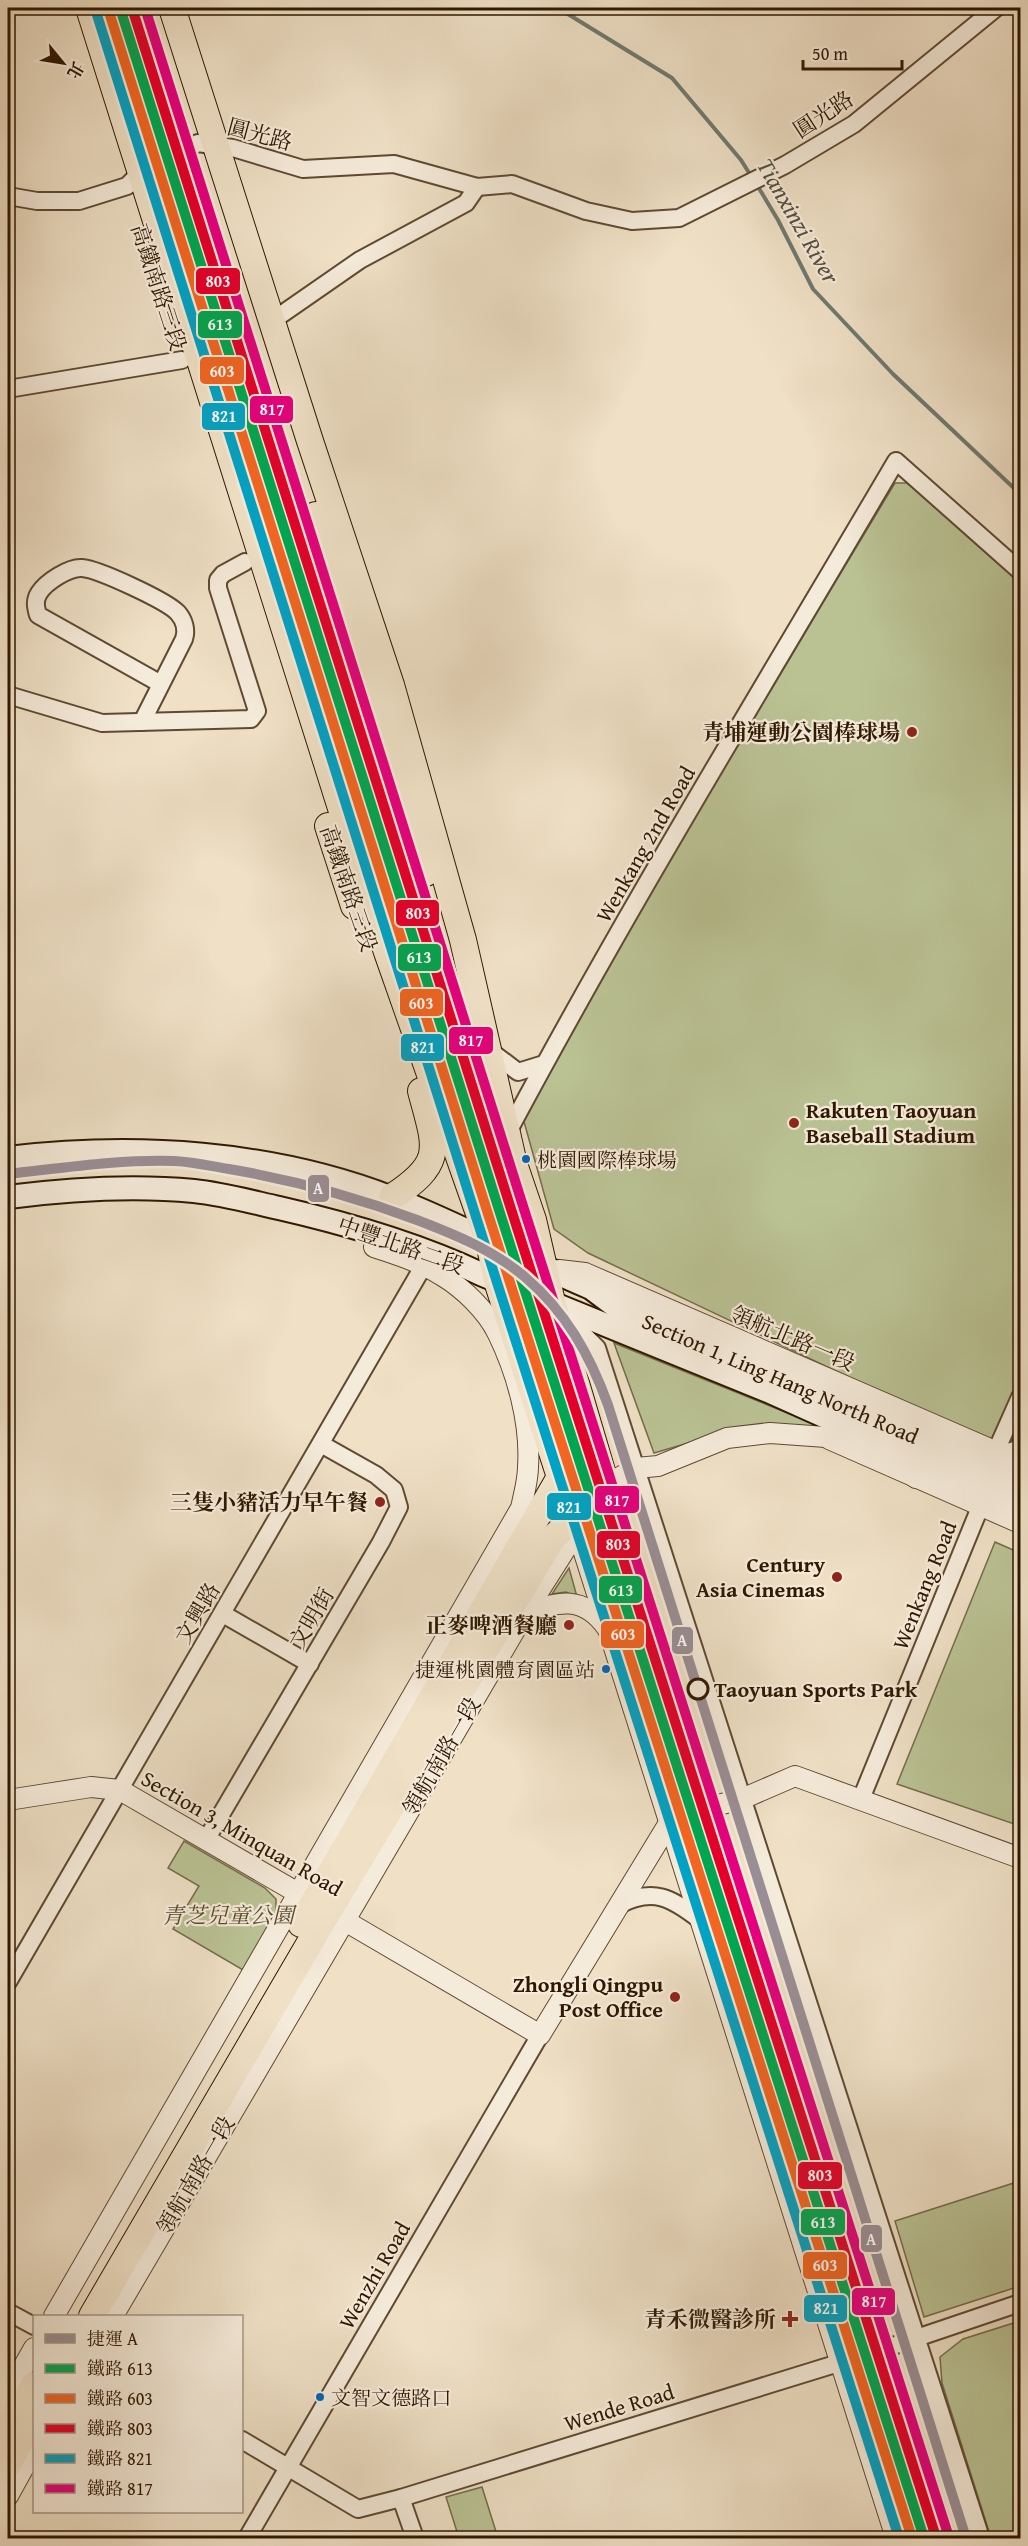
<svg xmlns="http://www.w3.org/2000/svg" width="1028" height="2546" viewBox="0 0 1028 2546" font-family="'Gentium Book Plus','Noto Serif TC',serif">
  <style>
    .green { fill: #bac294; stroke: #746d4a; stroke-width: 1.5 }
    .lines { fill: none; stroke-linecap: round; stroke-linejoin: round }
    .stream { stroke: #6f7a70; stroke-width: 4 }
    .minor-casing { stroke: #5e4a32; stroke-width: 20 }
    .tertiary-casing { stroke: #5e4a32; stroke-width: 22 }
    .secondary-casing { stroke: #2e1800; stroke-width: 26 }
    .primary-casing { stroke: #2e1800; stroke-width: 28 }
    .minor { stroke: #f5ebda; stroke-width: 16 }
    .tertiary { stroke: #f5ebda; stroke-width: 20 }
    .secondary { stroke: #f5ebda; stroke-width: 22 }
    .primary { stroke: #efe0c6; stroke-width: 26 }
    .rail-1-casing { stroke: #f5ebda; stroke-width: 15 }
    .rail-2-casing { stroke: #f5ebda; stroke-width: 15 }
    .rail-3-casing { stroke: #f5ebda; stroke-width: 15 }
    .rail-4-casing { stroke: #f5ebda; stroke-width: 15 }
    .rail-5-casing { stroke: #f5ebda; stroke-width: 15 }
    .rail-1 { stroke: #00a651; stroke-width: 10 }
    .rail-2 { stroke: #f26522; stroke-width: 10 }
    .rail-3 { stroke: #e4002b; stroke-width: 10 }
    .rail-4 { stroke: #02a2c4; stroke-width: 10 }
    .rail-5 { stroke: #e5007d; stroke-width: 10 }
    .metro-1-casing { stroke: #f5ebda; stroke-width: 15 }
    .metro-1 { stroke: #9a8e96; stroke-width: 10 }
    .poi-dot { fill: #8f2418; stroke: #f5ebda; stroke-width: 2 }
    .bus-dot { fill: #0065bd; stroke: #f5ebda; stroke-width: 2 }
    .stop-dot { fill: #f5ebda; stroke: #2e1800; stroke-width: 3 }
    .labels { text-anchor: middle; stroke-width: 4.5; stroke-linejoin: round; paint-order: stroke }
    .bus-label { font-size: 20px; fill: #2e1800; stroke: #f5ebda; text-anchor: start }
    .street-label { font-size: 22px; fill: #2e1800; stroke: #f5ebda }
    .poi-label { font-size: 22px; font-weight: bold; fill: #2e1800; stroke: #f5ebda; text-anchor: end }
    .stop-label { font-size: 22px; font-weight: bold; fill: #2e1800; stroke: #f5ebda; text-anchor: start }
    .park-label { font-size: 22px; font-style: italic; fill: #584b2c; stroke: #f5ebda }
    .water-label { font-size: 24px; font-style: italic; fill: #545141; stroke: #f5ebda }
    .line-badge { stroke: #f5ebda; stroke-width: 2 }
    .badge-label { font-size: 16px; text-anchor: middle; font-weight: bold; fill: #fff }
  </style>
  <rect width="100%" height="100%" fill="#efe0c6"/>
  <filter id="stains"><feTurbulence type="fractalNoise" baseFrequency=".00333" numOctaves="4"/><feColorMatrix values="0 0 0 0 .2 0 0 0 0 .09 0 0 0 0 .02 0 0 0 .5 -.17"/></filter>
  <radialGradient id="worn" r=".72"><stop offset=".6" stop-color="#630" stop-opacity="0"/><stop offset="1" stop-color="#630" stop-opacity=".3"/></radialGradient>
  <g class="green">
    <path d="M895,483H907L1020,583V1381L997,1436L985,1442L588,1253L554,1229L523,1118L644,900Z"/>
    <path d="M524,1303L537,1304L581,1444L580,1459L575,1464Z"/>
    <path d="M614,1343L837,1433L719,1434L654,1453Z"/>
    <path d="M612,1527L694,1791L680,1797L597,1534Z"/>
    <path d="M995,1542L1020,1553V1826L897,1784Z"/>
    <path d="M569,1568L577,1597L566,1592L552,1594Z"/>
    <path d="M708,1833L861,2320L847,2325L695,1842Z"/>
    <path d="M184,1841L265,1888L276,1899V1912L243,1970L173,1929L199,1886L168,1868Z"/>
    <path d="M1020,2181V2286L924,2317L895,2221Z"/>
    <path d="M1020,2321V2538H991L942,2383L940,2357L963,2339Z"/>
    <path d="M882,2374L933,2538H916L866,2379Z"/>
    <path d="M482,2487L498,2538H459L446,2497Z"/>
  </g>
  <g class="lines">
    <g class="stream">
      <path d="M558,8L672,78L741,160L751,176"/>
      <path d="M757,185L778,220L813,289L893,374L1020,494"/>
    </g>
    <defs>
      <g id="minor">
        <path d="M8,196L37,201H79L127,186L141,172L198,143L233,148L303,169L394,164L477,187L512,184L586,211L632,221L679,218L785,165L854,124L996,8"/>
        <path d="M272,321L360,260L466,203L477,187"/>
        <path d="M8,389L182,360"/>
        <path d="M8,695L102,723L251,719L257,711L218,588V580L223,574L245,562"/>
        <path d="M142,722L184,639C187,630 184,620 178,613C167,601 98,569 82,568C69,567 46,582 39,593C34,601 36,608 38,615L161,684"/>
        <path d="M489,1050L518,1072L544,1064"/>
        <path d="M507,1134C629,905 765,684 896,461L1020,571"/>
        <path d="M557,1308L597,1348L981,2538"/>
        <path d="M1002,1454L1018,1449L1020,1444"/>
        <path d="M999,1463L1002,1454L1000,1442L1020,1397"/>
        <path d="M223,1614L310,1664"/>
        <path d="M861,1799L985,1495"/>
        <path d="M206,1840L381,1542L399,1507L394,1490L376,1475L321,1444"/>
        <path d="M619,1905C653,1887 672,1898 700,1920"/>
        <path d="M8,1982L424,1265"/>
        <path d="M8,2312L34,2326"/>
        <path d="M242,2440L358,2509L401,2498L884,2349L1020,2303"/>
        <path d="M401,2498L415,2538"/>
        <path d="M247,2538L540,2035"/>
      </g>
      <g id="tertiary">
        <path d="M559,1270L585,1273L1020,1462"/>
        <path d="M829,1439L1020,1523"/>
        <path d="M560,1477L896,2538"/>
        <path d="M606,1485L945,2538"/>
        <path d="M525,1613C558,1601 584,1595 607,1628"/>
        <path d="M8,1800L91,1787L120,1790L310,1900"/>
        <path d="M335,1915L540,2035L669,1823L710,1807L742,1799L795,1776L1020,1858"/>
        <path d="M54,2316L521,1508C524,1494 528,1480 528,1467C531,1423 517,1373 498,1334C487,1311 463,1288 441,1275C421,1262 397,1255 374,1247"/>
        <path d="M113,2316L525,1613L606,1485L636,1468L658,1466L727,1438L770,1433L840,1438L862,1433L916,1478"/>
        <path d="M8,2394L34,2348"/>
        <path d="M8,2496L34,2449"/>
      </g>
      <g id="secondary">
        <path id="s1" d="M8,1158C135,1143 271,1151 392,1198C460,1224 524,1260 591,1288L619,1309L1020,1481"/>
        <path d="M8,1197C70,1189 132,1185 194,1191C223,1194 252,1202 279,1208C349,1224 418,1244 483,1275L768,1391L1020,1504"/>
      </g>
      <g id="primary">
        <path d="M89,8L352,843L387,952L489,1242L497,1281L560,1477L301,1924"/>
        <path d="M316,515L426,873"/>
        <path d="M328,826L354,906"/>
        <path d="M392,1197C446,1162 436,1148 421,1091"/>
        <path d="M92,2316L318,1929L552,1539L606,1485L552,1302L533,1220L514,1164L463,940L391,685L310,441L172,8"/>
        <path d="M8,2432L34,2385"/>
        <path d="M8,2464L34,2417"/>
      </g>
    </defs>
    <use href="#minor" class="minor-casing"/>
    <use href="#tertiary" class="tertiary-casing"/>
    <use href="#secondary" class="secondary-casing"/>
    <use href="#primary" class="primary-casing"/>
    <use href="#minor" class="minor"/>
    <use href="#tertiary" class="tertiary"/>
    <use href="#secondary" class="secondary"/>
    <use href="#primary" class="primary"/>
    <defs>
      <path id="rail-1" d="M120,8L500,1213L924,2538"/>
      <path id="rail-2" d="M109,12L489,1217L912,2538"/>
      <path id="rail-3" d="M132,8L511,1209L935,2534"/>
      <path id="rail-4" d="M97,15L477,1220L899,2538"/>
      <path id="rail-5" d="M145,8L523,1206L947,2531"/>
    </defs>
    <use href="#rail-1" class="rail-1-casing"/>
    <use href="#rail-2" class="rail-2-casing"/>
    <use href="#rail-3" class="rail-3-casing"/>
    <use href="#rail-4" class="rail-4-casing"/>
    <use href="#rail-5" class="rail-5-casing"/>
    <use href="#rail-1" class="rail-1"/>
    <use href="#rail-2" class="rail-2"/>
    <use href="#rail-3" class="rail-3"/>
    <use href="#rail-4" class="rail-4"/>
    <use href="#rail-5" class="rail-5"/>
    <defs>
      <path id="metro-1" d="M8,1174C63,1168 120,1159 175,1161C193,1162 211,1166 229,1169C294,1180 356,1197 417,1220C456,1235 493,1250 525,1277C566,1312 590,1355 608,1405L966,2538"/>
    </defs>
    <use href="#metro-1" class="metro-1-casing"/>
    <use href="#metro-1" class="metro-1"/>
  </g>
  <g class="poi-dot">
    <circle cx="912" cy="732" r="6"/>
    <circle cx="794" cy="1123" r="6"/>
    <circle cx="380" cy="1502" r="6"/>
    <circle cx="837" cy="1577" r="6"/>
    <circle cx="569" cy="1625" r="6"/>
    <circle cx="675" cy="1997" r="6"/>
    <path d="M787 2310h6v6h6v6h-6v6h-6v-6h-6v-6h6z"/>
  </g>
  <g class="bus-dot">
    <circle cx="526" cy="1159" r="5"/>
    <circle cx="606" cy="1669" r="5"/>
    <circle cx="320" cy="2397" r="5"/>
  </g>
  <circle class="stop-dot" cx="698" cy="1689" r="10"/>
  <g class="labels">
    <g class="bus-label">
      <text x="537" y="1167">桃園國際棒球場</text>
      <text x="595" y="1677" text-anchor="end">捷運桃園體育園區站</text>
      <text x="331" y="2405">文智文德路口</text>
    </g>
    <g class="street-label">
      <text transform="translate(823 114) rotate(-33)" y="8">圓光路</text>
      <text transform="translate(260 134) rotate(15)" y="8">圓光路</text>
      <text transform="translate(159 287) rotate(72)" y="8">高鐵南路三段</text>
      <text transform="translate(645 844) rotate(-60)" y="8">Wenkang 2nd Road</text>
      <text transform="translate(349 888) rotate(71)" y="8">高鐵南路三段</text>
      <text transform="translate(401 1245) rotate(19)" y="8">中豐北路二段</text>
      <text transform="translate(793 1338) rotate(23)" y="8">領航北路一段</text>
      <text dy="8" stroke="none"><textPath href="#s1" startOffset="819">Section 1, Ling Hang North Road</textPath></text>
      <text transform="translate(924 1585) rotate(-68)" y="8">Wenkang Road</text>
      <text transform="translate(197 1613) rotate(-60)" y="8">文興路</text>
      <text transform="translate(311 1618) rotate(-60)" y="8">文明街</text>
      <text transform="translate(441 1756) rotate(-60)" y="8">領航南路一段</text>
      <text transform="translate(242 1833) rotate(30)" y="8">Section 3, Minquan Road</text>
      <text transform="translate(195 2175) rotate(-60)" y="8">領航南路一段</text>
      <text transform="translate(374 2275) rotate(-60)" y="8">Wenzhi Road</text>
      <text transform="translate(619 2407) rotate(-17)" y="8">Wende Road</text>
    </g>
    <g class="poi-label">
      <text x="900" y="740">青埔運動公園棒球場</text>
      <text x="806" y="1118" text-anchor="start">Rakuten Taoyuan<tspan x="806" dy="25">Baseball Stadium</tspan></text>
      <text x="368" y="1510">三隻小豬活力早午餐</text>
      <text x="825" y="1572">Century<tspan x="825" dy="25">Asia Cinemas</tspan></text>
      <text x="557" y="1633">正麥啤酒餐廳</text>
      <text x="663" y="1992">Zhongli Qingpu<tspan x="663" dy="25">Post Office</tspan></text>
      <text x="776" y="2327">青禾微醫診所</text>
    </g>
    <g class="stop-label">
      <text x="714" y="1697">Taoyuan Sports Park</text>
    </g>
    <g class="park-label">
      <text x="228" y="1923">青芝兒童公園</text>
    </g>
    <g class="water-label">
      <text transform="translate(798 221) rotate(60)" y="8">Tianxinzi River</text>
    </g>
  </g>
  <g class="line-badge">
    <rect x="195" y="267" width="46" height="28" rx="6" fill="#e4002b"/>
    <rect x="197" y="310" width="46" height="29" rx="6" fill="#00a651"/>
    <rect x="199" y="356" width="46" height="29" rx="6" fill="#f26522"/>
    <rect x="249" y="395" width="45" height="29" rx="6" fill="#e5007d"/>
    <rect x="201" y="402" width="45" height="29" rx="6" fill="#02a2c4"/>
    <rect x="395" y="899" width="45" height="28" rx="6" fill="#e4002b"/>
    <rect x="397" y="943" width="45" height="29" rx="6" fill="#00a651"/>
    <rect x="399" y="988" width="45" height="29" rx="6" fill="#f26522"/>
    <rect x="448" y="1026" width="46" height="29" rx="6" fill="#e5007d"/>
    <rect x="400" y="1033" width="45" height="29" rx="6" fill="#02a2c4"/>
    <rect x="307" y="1174" width="23" height="29" rx="6" fill="#9a8e96"/>
    <rect x="594" y="1485" width="46" height="29" rx="6" fill="#e5007d"/>
    <rect x="546" y="1492" width="46" height="29" rx="6" fill="#02a2c4"/>
    <rect x="596" y="1530" width="45" height="29" rx="6" fill="#e4002b"/>
    <rect x="598" y="1575" width="45" height="29" rx="6" fill="#00a651"/>
    <rect x="600" y="1620" width="45" height="29" rx="6" fill="#f26522"/>
    <rect x="671" y="1626" width="23" height="29" rx="6" fill="#9a8e96"/>
    <rect x="797" y="2161" width="46" height="29" rx="6" fill="#e4002b"/>
    <rect x="800" y="2208" width="46" height="28" rx="6" fill="#00a651"/>
    <rect x="860" y="2224" width="23" height="29" rx="6" fill="#9a8e96"/>
    <rect x="802" y="2251" width="46" height="29" rx="6" fill="#f26522"/>
    <rect x="851" y="2287" width="45" height="29" rx="6" fill="#e5007d"/>
    <rect x="803" y="2294" width="45" height="29" rx="6" fill="#02a2c4"/>
  </g>
  <g class="badge-label">
    <text x="218" y="287">803</text>
    <text x="220" y="330">613</text>
    <text x="222" y="377">603</text>
    <text x="272" y="415">817</text>
    <text x="224" y="422">821</text>
    <text x="418" y="919">803</text>
    <text x="419" y="963">613</text>
    <text x="421" y="1009">603</text>
    <text x="471" y="1046">817</text>
    <text x="423" y="1053">821</text>
    <text x="318" y="1194">A</text>
    <text x="617" y="1506">817</text>
    <text x="569" y="1513">821</text>
    <text x="618" y="1550">803</text>
    <text x="621" y="1596">613</text>
    <text x="623" y="1640">603</text>
    <text x="682" y="1646">A</text>
    <text x="820" y="2181">803</text>
    <text x="823" y="2228">613</text>
    <text x="871" y="2245">A</text>
    <text x="825" y="2271">603</text>
    <text x="874" y="2307">817</text>
    <text x="826" y="2314">821</text>
  </g>
  <rect width="1028" height="2546" fill="none" stroke="#efe0c6" stroke-width="30"/>
  <rect x="9" y="9" width="1010" height="2528" fill="none" stroke="#2e1800" stroke-width="3"/>
  <rect x="15" y="15" width="998" height="2516" fill="none" stroke="#2e1800" stroke-width="1.5"/>
  <rect x="33" y="2315" width="210" height="198" fill="#f5ebda" stroke="#a59783" stroke-width="1.5"/>
  <rect x="45" y="2334" width="30" height="9" fill="#9a8e96" stroke="#a59783" stroke-width="1.5"/>
  <text x="87" y="2345" font-size="18" fill="#2e1800">捷運 A</text>
  <rect x="45" y="2364" width="30" height="9" fill="#00a651" stroke="#a59783" stroke-width="1.5"/>
  <text x="87" y="2375" font-size="18" fill="#2e1800">鐵路 613</text>
  <rect x="45" y="2394" width="30" height="9" fill="#f26522" stroke="#a59783" stroke-width="1.5"/>
  <text x="87" y="2405" font-size="18" fill="#2e1800">鐵路 603</text>
  <rect x="45" y="2424" width="30" height="9" fill="#e4002b" stroke="#a59783" stroke-width="1.5"/>
  <text x="87" y="2435" font-size="18" fill="#2e1800">鐵路 803</text>
  <rect x="45" y="2454" width="30" height="9" fill="#02a2c4" stroke="#a59783" stroke-width="1.5"/>
  <text x="87" y="2465" font-size="18" fill="#2e1800">鐵路 821</text>
  <rect x="45" y="2484" width="30" height="9" fill="#e5007d" stroke="#a59783" stroke-width="1.5"/>
  <text x="87" y="2495" font-size="18" fill="#2e1800">鐵路 817</text>
  <g transform="translate(63 63) rotate(120)" stroke="#f5ebda" stroke-width="4.5" paint-order="stroke">
  <path d="M0-4.5L10 22L0 15L-10 22Z" fill="#2e1800"/>
  <text y="-9" font-size="16" font-weight="bold" text-anchor="middle" fill="#2e1800">北</text>
  </g>
  <path d="M803 60v9h99v-9" fill="none" stroke="#2e1800" stroke-width="3"/>
  <text x="812" y="60" font-size="18" fill="#2e1800" stroke="#f5ebda" stroke-width="4.5" paint-order="stroke">50 m</text>
  <rect width="100%" height="100%" filter="url(#stains)"/>
  <rect width="100%" height="100%" fill="url(#worn)"/>
</svg>
